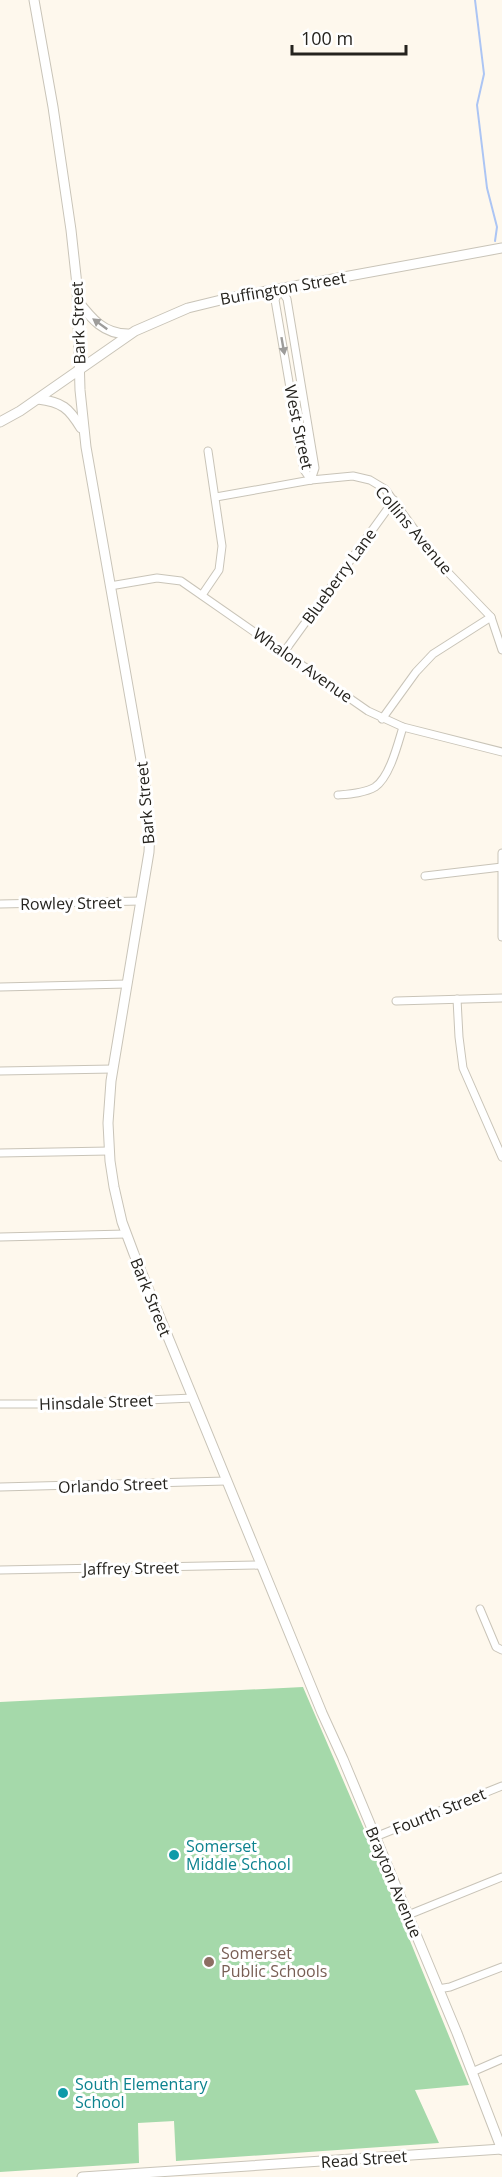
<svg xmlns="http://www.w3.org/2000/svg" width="502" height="2177" viewBox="0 0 502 2177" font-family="'Open Sans',sans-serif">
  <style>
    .green { fill: #a5d9aa }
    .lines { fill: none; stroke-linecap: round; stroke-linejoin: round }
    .stream { stroke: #acc5f4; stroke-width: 2 }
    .street-casing { stroke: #c9c4b8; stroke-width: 9 }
    .secondary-casing { stroke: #c9c4b8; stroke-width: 11 }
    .street { stroke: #fff; stroke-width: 7 }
    .secondary { stroke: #fff; stroke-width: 9 }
    .oneway { fill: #9d9c9a }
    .culture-dot { fill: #0f9aa8; stroke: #fff; stroke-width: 2 }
    .education-dot { fill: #8d6e63; stroke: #fff; stroke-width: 2 }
    .labels { text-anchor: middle; stroke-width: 6; stroke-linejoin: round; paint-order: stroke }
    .street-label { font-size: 16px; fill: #25231e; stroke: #fff }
    .culture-label { font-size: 16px; fill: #0d838f; stroke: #fff; text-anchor: start }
    .education-label { font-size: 16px; fill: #785e54; stroke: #fff; text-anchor: start }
  </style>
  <rect width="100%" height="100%" fill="#fef8ed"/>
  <path class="green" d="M303,1687L368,1838L469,2085L415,2090L439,2143L176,2161L174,2121L138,2123L139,2163L0,2172V1702Z"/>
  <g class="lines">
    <path class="stream" d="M475,0L484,74L477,105L487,188L497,227L495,241"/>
    <defs>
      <g id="street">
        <path d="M280,289L275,300L304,470L311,480"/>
        <path d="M280,289L287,299L315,468L311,480"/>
        <path d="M216,497L311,480L353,476L370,480L385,489L438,562L491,617L502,650"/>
        <path d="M110,586L157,578L181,581L368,711L403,727L502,752"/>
        <path d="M202,595L219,570L222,546L208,451"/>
        <path d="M284,652L394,500"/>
        <path d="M382,719L416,672L433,654L491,617"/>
        <path d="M338,795C350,794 365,793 375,787C390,777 398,743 403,727"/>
        <path d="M502,853V937"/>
        <path d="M425,876L502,867"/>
        <path d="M0,904L141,901"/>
        <path d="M0,987L127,984"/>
        <path d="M457,999L459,1037L463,1068L502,1157"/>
        <path d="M396,1001L502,998"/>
        <path d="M0,1071L113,1069"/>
        <path d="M0,1153L109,1151"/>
        <path d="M0,1237L126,1234"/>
        <path d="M0,1404H54L193,1398"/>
        <path d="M0,1487L226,1481"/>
        <path d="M0,1570L261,1565"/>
        <path d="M480,1609L496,1647L502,1650"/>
        <path d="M375,1837L502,1786"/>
        <path d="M408,1915L502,1877"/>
        <path d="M438,1989L450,1987L502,1967"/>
        <path d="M472,2072L502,2059"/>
      </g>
      <g id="secondary">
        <path d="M34,0L53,107L71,230L77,285L80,390L86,447L145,783L150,829L149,852L111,1081L108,1123L110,1161L114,1187L122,1222L134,1254L322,1713L343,1759L457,2033L502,2150"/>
        <path d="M77,300C91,318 103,334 128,334"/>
        <path d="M38,399C62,402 69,408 81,428"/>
        <path d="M0,422L20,411L135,331L188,308L229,298L502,248"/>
        <path d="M82,2177L502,2149"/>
      </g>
    </defs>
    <use href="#street" class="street-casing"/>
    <use href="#secondary" class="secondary-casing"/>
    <use href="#street" class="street"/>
    <use href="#secondary" class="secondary"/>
  </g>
  <defs><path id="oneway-solid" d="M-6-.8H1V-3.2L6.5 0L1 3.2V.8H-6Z" transform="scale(1.5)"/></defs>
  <g class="oneway">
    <use href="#oneway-solid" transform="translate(100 324) rotate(-144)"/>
    <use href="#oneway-solid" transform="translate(283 346) rotate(80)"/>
  </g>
  <g class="culture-dot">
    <circle cx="174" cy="1855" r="6"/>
    <circle cx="63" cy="2093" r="6"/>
  </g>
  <circle class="education-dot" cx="209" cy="1962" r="6"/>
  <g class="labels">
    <g class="street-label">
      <text transform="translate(283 288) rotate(-10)" y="6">Buffington Street</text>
      <text transform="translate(78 323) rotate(-92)" y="6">Bark Street</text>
      <text transform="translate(299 427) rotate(78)" y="6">West Street</text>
      <text transform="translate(414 530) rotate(50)" y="6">Collins Avenue</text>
      <text transform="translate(339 576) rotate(-54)" y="6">Blueberry Lane</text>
      <text transform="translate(303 665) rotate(35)" y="6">Whalon Avenue</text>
      <text transform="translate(145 803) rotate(-95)" y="6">Bark Street</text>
      <text transform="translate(71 903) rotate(-1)" y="6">Rowley Street</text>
      <text transform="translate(151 1297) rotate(68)" y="6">Bark Street</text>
      <text transform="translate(96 1402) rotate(-2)" y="6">Hinsdale Street</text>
      <text transform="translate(113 1485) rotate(-2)" y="6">Orlando Street</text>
      <text transform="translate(131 1568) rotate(-1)" y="6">Jaffrey Street</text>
      <text transform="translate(439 1811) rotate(-22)" y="6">Fourth Street</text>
      <text transform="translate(394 1882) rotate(67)" y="6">Brayton Avenue</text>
      <text transform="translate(364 2159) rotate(-4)" y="6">Read Street</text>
    </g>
    <g class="culture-label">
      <text x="186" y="1852">Somerset<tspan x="186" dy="18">Middle School</tspan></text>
      <text x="75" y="2090">South Elementary<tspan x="75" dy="18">School</tspan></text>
    </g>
    <g class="education-label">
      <text x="221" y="1959">Somerset<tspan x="221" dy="18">Public Schools</tspan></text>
    </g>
  </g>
  <path d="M292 45v9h114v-9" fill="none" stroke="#25231e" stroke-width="3"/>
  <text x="301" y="45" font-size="18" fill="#25231e" stroke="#ffffff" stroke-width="4.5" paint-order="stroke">100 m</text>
</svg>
